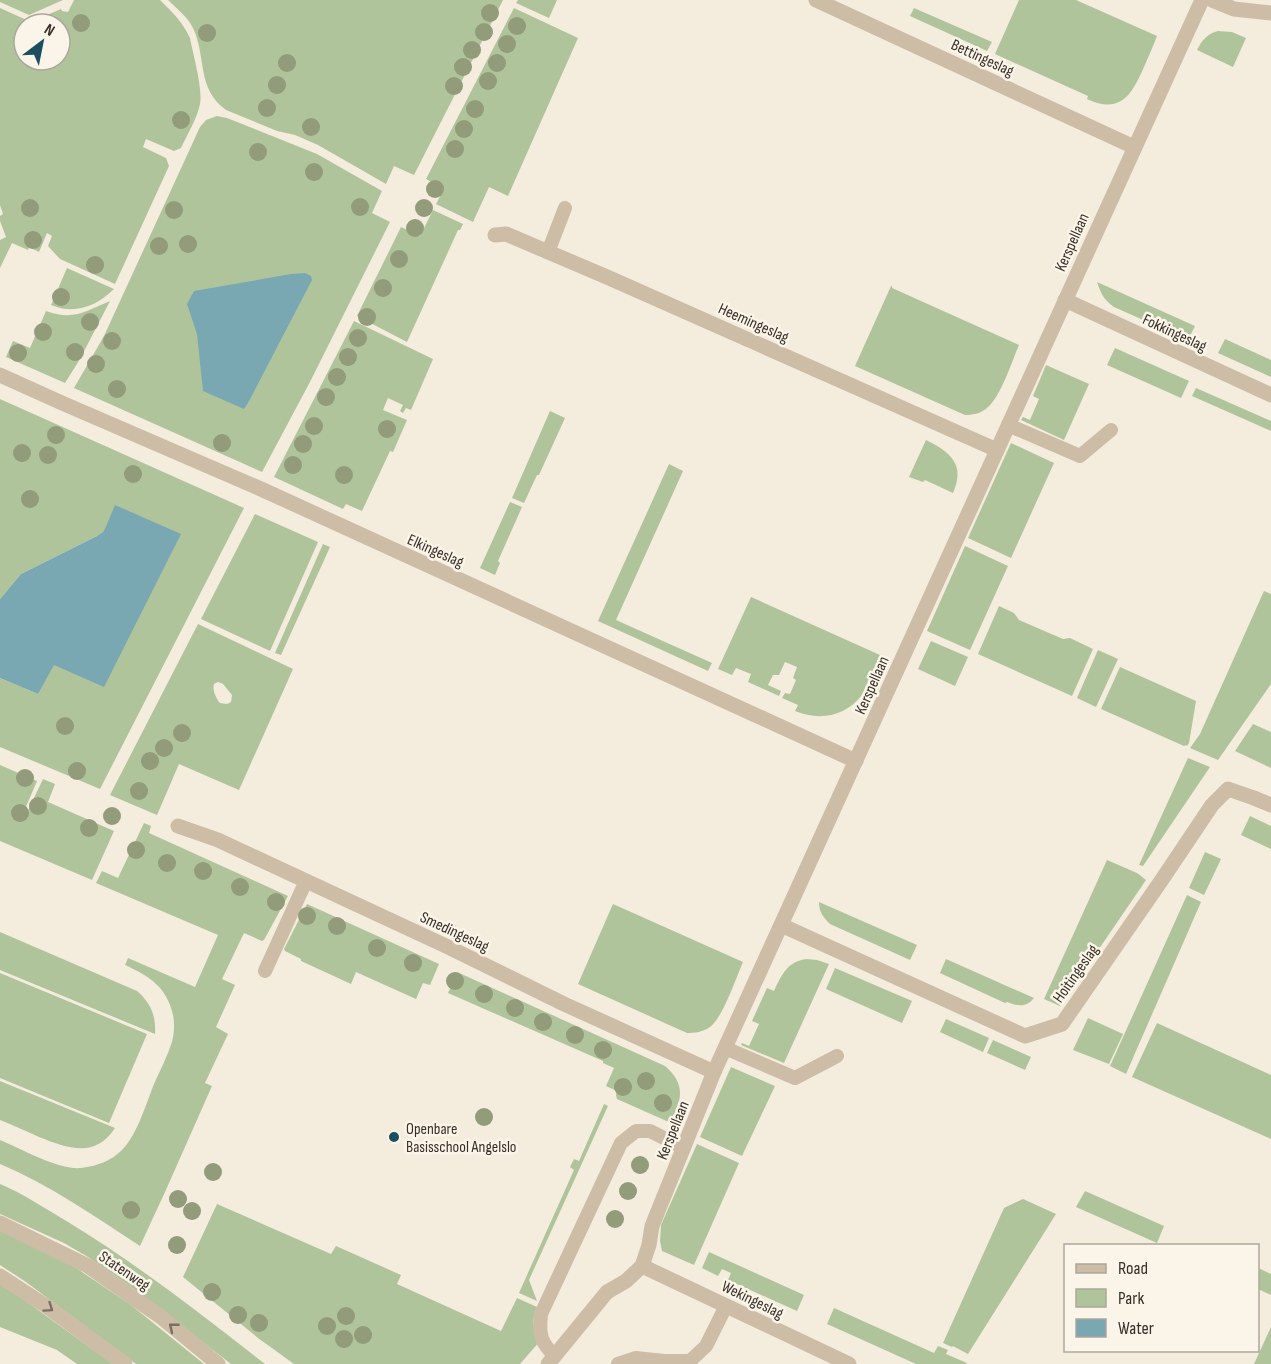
<svg xmlns="http://www.w3.org/2000/svg" width="1271" height="1364" viewBox="0 0 1271 1364" font-family="'Sofia Sans Condensed',sans-serif">
  <style>
    .green { fill: #b0c49b; fill-rule: evenodd }
    .water { fill: #79a8b2 }
    .lines { fill: none; stroke-linecap: round; stroke-linejoin: round }
    .service { stroke: #cdbda7; stroke-width: 14 }
    .minor { stroke: #cdbda7; stroke-width: 15 }
    .tertiary { stroke: #cdbda7; stroke-width: 15 }
    .tree { fill: #929b7a }
    .oneway { stroke: #7b6f61 }
    .poi-dot { fill: #1b4f5d; stroke: #fbf5e9; stroke-width: 2 }
    .labels { text-anchor: middle; stroke-width: 5; stroke-linejoin: round; paint-order: stroke }
    .street-label { font-size: 16px; fill: #382f28; stroke: #fbf5e9 }
    .poi-label { font-size: 16px; fill: #382f28; stroke: #fbf5e9; text-anchor: start }
  </style>
  <rect width="100%" height="100%" fill="#f4ecdc"/>
  <g class="green">
    <path d="M0,0H63L29,15L0,2Z"/>
    <path d="M74,0H160C173,13 182,21 190,38C193,54 203,89 200,104C197,119 187,135 181,148L174,151L146,139L143,147L166,158L169,166L115,284L60,259L48,246L52,236L47,233L39,252L29,247L28,250L12,243L0,268V240L6,237L0,221V216L3,214L0,205V8L31,22L61,9L62,11L68,12ZM24,24H60V60H24Z"/>
    <path d="M168,0H503L414,175L394,166L386,184L318,145L295,135L277,131L226,110C196,88 207,58 193,28C187,16 177,9 168,0Z"/>
    <path d="M518,0H557L549,18L516,3Z"/>
    <path d="M1019,0H1076L1157,36C1153,47 1148,57 1144,67C1132,94 1121,115 1087,99L1088,96L995,54Z"/>
    <path d="M514,8L578,38L508,196L489,187L473,222L436,204L444,189L426,179Z"/>
    <path d="M914,8L992,42L987,51L910,16Z"/>
    <path d="M1218,31L1232,32L1246,38L1233,67L1197,50C1202,40 1207,34 1218,31Z"/>
    <path d="M217,116L227,118L317,154L382,191L372,213L390,222L311,380L262,472L74,388L104,336L200,127L206,120Z"/>
    <path d="M433,210L463,224L460,230H458L407,342L357,316L401,227L420,236Z"/>
    <path d="M67,268L114,289C97,306 74,315 51,305Z"/>
    <path d="M1097,282L1195,326L1189,338L1180,335L1179,336L1114,307C1104,300 1101,294 1097,282Z"/>
    <path d="M891,286H892V288L1019,345C1012,361 1001,397 987,408C981,413 974,415 965,415L855,366Z"/>
    <path d="M110,301L80,359L65,383L6,357L13,341L30,348L46,311C75,321 85,311 110,301Z"/>
    <path d="M354,321L433,359L411,410L406,408L403,413L400,411L403,405L388,398L383,410L407,420L393,452L390,451L362,511L346,504L343,509L274,477Z"/>
    <path d="M1225,339L1271,360V377L1218,353Z"/>
    <path d="M1115,348L1189,381L1181,398L1107,365Z"/>
    <path d="M1046,365L1089,384L1064,440L1021,420L1023,417L1030,420L1039,399L1033,396Z"/>
    <path d="M1196,388L1271,421V431L1192,396Z"/>
    <path d="M0,399L244,508L100,789L0,747V678L38,694L104,531L97,536L21,574L0,599Z"/>
    <path d="M550,411L565,418L539,475H537L524,503L512,498Z"/>
    <path d="M926,440C950,452 966,464 953,493L925,480L923,482L909,477Z"/>
    <path d="M1011,443L1054,463L1011,558L968,538Z"/>
    <path d="M669,464L683,471L616,620L712,663L708,671L598,621Z"/>
    <path d="M510,502L522,507L498,561L500,563L495,575L480,568Z"/>
    <path d="M255,514L318,542L270,651L201,619Z"/>
    <path d="M323,544L330,547L281,655L275,653Z"/>
    <path d="M965,546L1008,566L970,650L927,631Z"/>
    <path d="M1264,591L1271,594V684L1218,760L1190,748L1200,734Z"/>
    <path d="M751,597L880,655L862,695C845,717 819,721 795,711L798,705L782,698L785,693L790,694L796,680L793,678L797,667L785,662L779,675H773L768,685L781,691L779,696L748,682L751,674L736,668L732,675L718,669Z"/>
    <path d="M999,606L1014,613L1019,620L1063,639L1070,638L1093,649L1072,696L978,654Z"/>
    <path d="M198,624L293,669L239,790L179,764L157,815L110,795ZM218,682L223,684L232,695L231,702L227,704L220,703C216,698 212,690 214,684Z"/>
    <path d="M931,641L968,657L955,686L918,669Z"/>
    <path d="M1098,650L1118,659L1096,707L1077,698Z"/>
    <path d="M1120,667L1196,701L1189,743L1187,746L1186,745L1184,746L1101,709Z"/>
    <path d="M1253,724L1271,732V768L1235,751Z"/>
    <path d="M1188,758L1210,767L1143,866L1139,865Z"/>
    <path d="M0,765L37,781L22,816L25,817L43,779L55,784L48,802L114,831L92,880L0,841Z"/>
    <path d="M1250,816L1271,826V849L1241,835Z"/>
    <path d="M144,823L151,826L149,833L288,896L264,940L262,941L244,933L222,979L235,985L216,1027L228,1034L205,1083L212,1086L165,1192L140,1246C94,1216 50,1185 0,1164V1140C22,1149 58,1170 81,1168C97,1166 111,1161 122,1150C137,1135 146,1104 154,1084C160,1071 167,1057 172,1042C174,1034 175,1024 173,1015C167,987 149,976 125,965L128,958L195,987L218,935L96,883L102,871L118,878Z"/>
    <path d="M1205,852L1221,859L1204,895L1189,888Z"/>
    <path d="M1107,860L1137,873L1146,880L1060,1006L1044,999Z"/>
    <path d="M1187,895L1201,902L1126,1074L1110,1066Z"/>
    <path d="M819,902L917,945L910,960L830,924C823,917 819,912 819,902Z"/>
    <path d="M307,904L439,964L430,985L423,983L416,999L356,972L351,984L301,961V959L285,951L284,949Z"/>
    <path d="M613,904L743,962C736,978 723,1017 710,1027C703,1032 695,1033 687,1033L578,984Z"/>
    <path d="M0,932L137,991C151,1003 156,1016 155,1034L0,970Z"/>
    <path d="M807,959L817,960L829,964L784,1063L741,1045L742,1043L749,1046L759,1024L752,1021L767,988L774,991C782,974 788,961 807,959Z"/>
    <path d="M946,959L1034,998C1026,1008 1017,1006 1007,1002L1005,1003L940,973Z"/>
    <path d="M835,968L912,1001L902,1023L826,989Z"/>
    <path d="M457,972L665,1066C687,1085 681,1100 671,1123L617,1099L616,1095L617,1091L606,1086L614,1068L603,1063V1061L448,993Z"/>
    <path d="M0,973L147,1034L109,1123L0,1078Z"/>
    <path d="M1088,1018L1123,1034L1109,1064L1073,1050Z"/>
    <path d="M946,1019L989,1038L983,1052L940,1032Z"/>
    <path d="M1157,1023L1271,1075V1139L1132,1077Z"/>
    <path d="M993,1040L1031,1057L1025,1070L987,1053Z"/>
    <path d="M731,1067L775,1086L742,1156L700,1137Z"/>
    <path d="M0,1081L115,1128C95,1159 67,1148 39,1137C26,1131 13,1125 0,1120Z"/>
    <path d="M604,1104L608,1106L529,1280L537,1301L519,1293L574,1170L570,1167L574,1159L579,1161Z"/>
    <path d="M697,1144L739,1163L694,1265L662,1251L660,1241L661,1225Z"/>
    <path d="M0,1184C24,1194 46,1209 68,1222C137,1264 201,1314 265,1364H231L134,1289L88,1257L64,1243L0,1214Z"/>
    <path d="M1085,1191L1164,1226L1157,1243L1076,1207Z"/>
    <path d="M1023,1199L1056,1214L968,1354L953,1346L952,1347L943,1343L1004,1208Z"/>
    <path d="M217,1204L331,1254L336,1246L401,1275L397,1284L501,1331L517,1298L537,1307C532,1320 532,1329 540,1341L520,1364H294L258,1338L183,1277Z"/>
    <path d="M0,1230L76,1268L131,1305L204,1364H136L26,1282L0,1265Z"/>
    <path d="M709,1252L804,1295L797,1311L728,1280L731,1273L722,1269L718,1276L702,1268Z"/>
    <path d="M1258,1268L1271,1274V1295L1258,1289Z"/>
    <path d="M0,1284L13,1292L113,1364H77L57,1350L0,1327Z"/>
    <path d="M834,1308L934,1353L938,1346L948,1350L946,1354L967,1363L966,1364H916L827,1324Z"/>
    <path d="M1271,1327V1364H1254Z"/>
  </g>
  <g class="water">
    <path d="M305,273L311,276L312,280L248,403L244,409L203,391L197,334L187,304L194,291L291,274Z"/>
    <path d="M115,505L181,534L104,687L54,665L38,694L0,678V599L21,574L97,536L104,531Z"/>
  </g>
  <g class="lines">
    <g class="service">
      <path d="M548,252L565,208"/>
      <path d="M1008,425L1080,456L1111,430"/>
      <path d="M265,971L306,881"/>
      <path d="M725,1048L795,1078L837,1056"/>
      <path d="M555,1356C540,1342 539,1334 541,1314L621,1143L636,1131H650L684,1148"/>
      <path d="M618,1364L636,1358L664,1361H690L706,1346L726,1306"/>
    </g>
    <g class="minor">
      <path d="M816,0L1134,147"/>
      <path d="M1212,0L1234,9L1271,13"/>
      <path d="M495,235L506,234L607,277L997,450"/>
      <path d="M1065,300L1271,395"/>
      <path d="M0,375L62,403L261,489L856,761"/>
      <path d="M178,826L218,840L446,946L564,1004L714,1072"/>
      <path d="M781,925L1025,1036L1062,1024L1161,881L1212,805L1228,789L1254,798L1271,805"/>
      <path d="M642,1266L849,1364"/>
      <path d="M548,1364L607,1292L626,1281L642,1266L649,1245L652,1226L714,1072L1202,0"/>
    </g>
    <g class="tertiary">
      <path d="M0,1223L88,1266L161,1317L218,1364"/>
      <path d="M0,1276L46,1306L125,1364"/>
    </g>
  </g>
  <g class="tree">
    <circle cx="490" cy="13" r="9"/>
    <circle cx="81" cy="23" r="9"/>
    <circle cx="517" cy="26" r="9"/>
    <circle cx="484" cy="32" r="9"/>
    <circle cx="207" cy="33" r="9"/>
    <circle cx="507" cy="44" r="9"/>
    <circle cx="472" cy="50" r="9"/>
    <circle cx="287" cy="63" r="9"/>
    <circle cx="497" cy="63" r="9"/>
    <circle cx="463" cy="67" r="9"/>
    <circle cx="488" cy="81" r="9"/>
    <circle cx="277" cy="85" r="9"/>
    <circle cx="454" cy="86" r="9"/>
    <circle cx="267" cy="108" r="9"/>
    <circle cx="475" cy="109" r="9"/>
    <circle cx="181" cy="120" r="9"/>
    <circle cx="311" cy="127" r="9"/>
    <circle cx="464" cy="129" r="9"/>
    <circle cx="455" cy="149" r="9"/>
    <circle cx="258" cy="152" r="9"/>
    <circle cx="314" cy="172" r="9"/>
    <circle cx="435" cy="189" r="9"/>
    <circle cx="360" cy="207" r="9"/>
    <circle cx="30" cy="208" r="9"/>
    <circle cx="424" cy="208" r="9"/>
    <circle cx="174" cy="210" r="9"/>
    <circle cx="415" cy="228" r="9"/>
    <circle cx="33" cy="240" r="9"/>
    <circle cx="188" cy="244" r="9"/>
    <circle cx="159" cy="246" r="9"/>
    <circle cx="399" cy="259" r="9"/>
    <circle cx="95" cy="265" r="9"/>
    <circle cx="383" cy="288" r="9"/>
    <circle cx="61" cy="297" r="9"/>
    <circle cx="367" cy="317" r="9"/>
    <circle cx="90" cy="322" r="9"/>
    <circle cx="43" cy="332" r="9"/>
    <circle cx="358" cy="338" r="9"/>
    <circle cx="112" cy="341" r="9"/>
    <circle cx="75" cy="352" r="9"/>
    <circle cx="18" cy="353" r="9"/>
    <circle cx="348" cy="357" r="9"/>
    <circle cx="96" cy="364" r="9"/>
    <circle cx="337" cy="377" r="9"/>
    <circle cx="117" cy="389" r="9"/>
    <circle cx="326" cy="397" r="9"/>
    <circle cx="314" cy="426" r="9"/>
    <circle cx="387" cy="429" r="9"/>
    <circle cx="56" cy="435" r="9"/>
    <circle cx="222" cy="443" r="9"/>
    <circle cx="303" cy="444" r="9"/>
    <circle cx="22" cy="453" r="9"/>
    <circle cx="48" cy="455" r="9"/>
    <circle cx="293" cy="465" r="9"/>
    <circle cx="133" cy="474" r="9"/>
    <circle cx="344" cy="475" r="9"/>
    <circle cx="30" cy="499" r="9"/>
    <circle cx="65" cy="726" r="9"/>
    <circle cx="182" cy="733" r="9"/>
    <circle cx="164" cy="748" r="9"/>
    <circle cx="150" cy="761" r="9"/>
    <circle cx="77" cy="771" r="9"/>
    <circle cx="25" cy="778" r="9"/>
    <circle cx="139" cy="791" r="9"/>
    <circle cx="38" cy="806" r="9"/>
    <circle cx="20" cy="813" r="9"/>
    <circle cx="112" cy="816" r="9"/>
    <circle cx="89" cy="828" r="9"/>
    <circle cx="136" cy="850" r="9"/>
    <circle cx="167" cy="863" r="9"/>
    <circle cx="203" cy="871" r="9"/>
    <circle cx="240" cy="887" r="9"/>
    <circle cx="276" cy="902" r="9"/>
    <circle cx="307" cy="916" r="9"/>
    <circle cx="337" cy="926" r="9"/>
    <circle cx="377" cy="948" r="9"/>
    <circle cx="413" cy="963" r="9"/>
    <circle cx="455" cy="981" r="9"/>
    <circle cx="484" cy="994" r="9"/>
    <circle cx="515" cy="1008" r="9"/>
    <circle cx="543" cy="1022" r="9"/>
    <circle cx="575" cy="1035" r="9"/>
    <circle cx="603" cy="1050" r="9"/>
    <circle cx="646" cy="1081" r="9"/>
    <circle cx="623" cy="1087" r="9"/>
    <circle cx="663" cy="1103" r="9"/>
    <circle cx="484" cy="1117" r="9"/>
    <circle cx="640" cy="1165" r="9"/>
    <circle cx="213" cy="1172" r="9"/>
    <circle cx="628" cy="1191" r="9"/>
    <circle cx="178" cy="1199" r="9"/>
    <circle cx="131" cy="1210" r="9"/>
    <circle cx="192" cy="1211" r="9"/>
    <circle cx="615" cy="1219" r="9"/>
    <circle cx="177" cy="1245" r="9"/>
    <circle cx="212" cy="1292" r="9"/>
    <circle cx="238" cy="1315" r="9"/>
    <circle cx="346" cy="1316" r="9"/>
    <circle cx="259" cy="1323" r="9"/>
    <circle cx="327" cy="1326" r="9"/>
    <circle cx="363" cy="1335" r="9"/>
    <circle cx="344" cy="1339" r="9"/>
  </g>
  <defs><path id="oneway-chevron" d="M-2-3.5L2.5 0L-2 3.5" fill="none" stroke-width="1.6" stroke-linecap="round" stroke-linejoin="round" transform="scale(1.5)"/></defs>
  <g class="oneway">
    <use href="#oneway-chevron" transform="translate(49 1308) rotate(35)"/>
    <use href="#oneway-chevron" transform="translate(173 1327) rotate(-141)"/>
  </g>
  <circle class="poi-dot" cx="394" cy="1137" r="6"/>
  <g class="labels">
    <g class="street-label">
      <text transform="translate(983 57) rotate(25)" y="6">Bettingeslag</text>
      <text transform="translate(1071 242) rotate(-66)" y="6">Kerspellaan</text>
      <text transform="translate(754 322) rotate(24)" y="6">Heemingeslag</text>
      <text transform="translate(1175 332) rotate(25)" y="6">Fokkingeslag</text>
      <text transform="translate(436 550) rotate(24)" y="6">Elkingeslag</text>
      <text transform="translate(871 685) rotate(-66)" y="6">Kerspellaan</text>
      <text transform="translate(455 931) rotate(25)" y="6">Smedingeslag</text>
      <text transform="translate(1075 973) rotate(-55)" y="6">Hoitingeslag</text>
      <text transform="translate(672 1130) rotate(-68)" y="6">Kerspellaan</text>
      <text transform="translate(125 1270) rotate(34)" y="6">Statenweg</text>
      <text transform="translate(753 1299) rotate(26)" y="6">Wekingeslag</text>
    </g>
    <g class="poi-label">
      <text x="406" y="1134">Openbare<tspan x="406" dy="18">Basisschool Angelslo</tspan></text>
    </g>
  </g>
  <rect x="1064" y="1244" width="195" height="108" fill="#fbf5e9" stroke="#ada69c" stroke-width="1.5"/>
  <rect x="1076" y="1264" width="30" height="9" fill="#cdbda7" stroke="#ada69c" stroke-width="1.5"/>
  <text x="1118" y="1274" font-size="18" fill="#382f28">Road</text>
  <rect x="1076" y="1289" width="30" height="18" fill="#b0c49b" stroke="#ada69c" stroke-width="1.5"/>
  <text x="1118" y="1304" font-size="18" fill="#382f28">Park</text>
  <rect x="1076" y="1319" width="30" height="18" fill="#79a8b2" stroke="#ada69c" stroke-width="1.5"/>
  <text x="1118" y="1334" font-size="18" fill="#382f28">Water</text>
  <g transform="translate(42 42) rotate(32)"><circle r="28" fill="#fbf5e9" stroke="#ada69c" stroke-width="1.5"/>
  <path d="M0-4.5L10 22L0 15L-10 22Z" fill="#1b4f5d"/>
  <text y="-9" font-size="16" font-weight="bold" text-anchor="middle" fill="#382f28">N</text>
  </g>
</svg>
